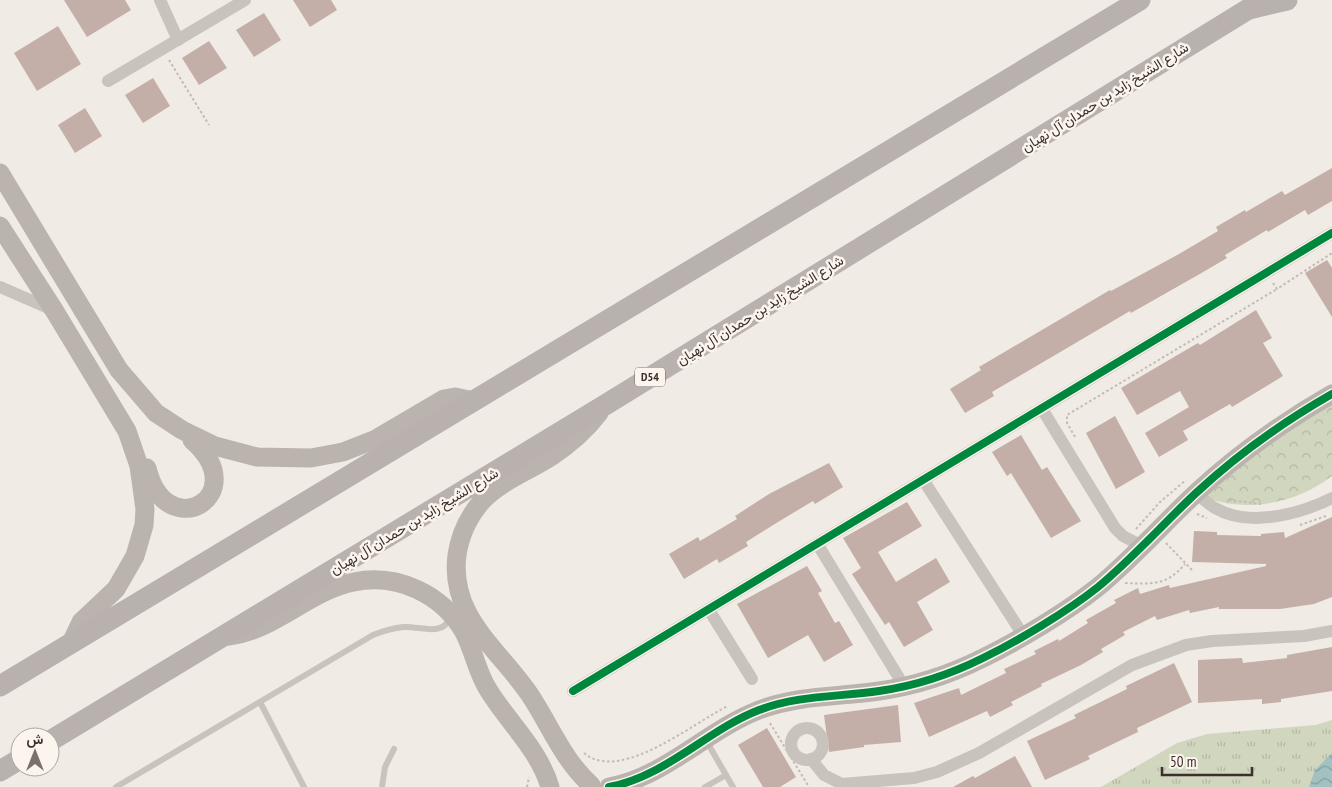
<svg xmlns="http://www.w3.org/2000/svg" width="1332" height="787" viewBox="0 0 1332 787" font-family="'PT Sans Narrow',Vazirmatn,sans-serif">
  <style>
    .grass { fill: url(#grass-tufts) }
    .park { fill: url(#park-crowns) }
    .water { fill: url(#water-waves) }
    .building { fill: #c3afa7 }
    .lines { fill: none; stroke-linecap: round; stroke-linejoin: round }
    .path { stroke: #c2bbb6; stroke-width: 2; stroke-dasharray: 2.5 2.5; stroke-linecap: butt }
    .lane { stroke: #c9c3be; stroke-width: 6 }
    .street { stroke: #c9c3be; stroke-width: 12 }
    .secondary { stroke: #bab3ae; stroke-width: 19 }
    .primary { stroke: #b8b1ad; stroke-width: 21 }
    .cycleway-casing { stroke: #fbf5ee; stroke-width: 11 }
    .cycleway { stroke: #00873e; stroke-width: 8 }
    .labels { text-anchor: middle; stroke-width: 5; stroke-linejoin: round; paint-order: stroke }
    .shield { fill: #fbf5ee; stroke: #756b66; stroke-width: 1 }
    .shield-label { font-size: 12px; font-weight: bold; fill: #3b302b }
    .street-label { font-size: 14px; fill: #3b302b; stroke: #fbf5ee }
  </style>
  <defs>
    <pattern id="grass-tufts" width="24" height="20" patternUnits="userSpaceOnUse" patternTransform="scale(1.25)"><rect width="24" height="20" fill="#d1d6bf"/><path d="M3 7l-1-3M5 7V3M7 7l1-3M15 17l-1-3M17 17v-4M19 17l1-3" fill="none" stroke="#b4b8a4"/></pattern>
    <pattern id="park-crowns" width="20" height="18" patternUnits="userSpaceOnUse" patternTransform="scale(1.25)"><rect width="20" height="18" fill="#d1d6bf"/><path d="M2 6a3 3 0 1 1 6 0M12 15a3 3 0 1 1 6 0" fill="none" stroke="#b4b8a4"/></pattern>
    <pattern id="water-waves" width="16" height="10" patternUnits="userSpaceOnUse" patternTransform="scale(1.25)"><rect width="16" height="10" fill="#a1c2c1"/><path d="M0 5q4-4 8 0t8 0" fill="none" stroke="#849e9d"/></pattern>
  </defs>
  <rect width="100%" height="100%" fill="#f0ebe5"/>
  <path class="grass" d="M1332,720V787H1101L1177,743L1207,734L1316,725Z"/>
  <path class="park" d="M1332,396V476C1297,503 1248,513 1207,498L1205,489Z"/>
  <path class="water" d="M1332,753V787H1309L1315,770Z"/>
  <g class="building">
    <path d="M64,0H125L131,10L87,37Z"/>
    <path d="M293,0H331L337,10L310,27Z"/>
    <path d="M264,13L281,40L254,57L236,30Z"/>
    <path d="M58,26L81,64L37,91L14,53Z"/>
    <path d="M209,41L227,68L199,85L182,58Z"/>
    <path d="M153,78L170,106L143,123L125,95Z"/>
    <path d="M85,108L102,136L75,153L58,125Z"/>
    <path d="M1332,168V201L1308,215L1305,210L1268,232L1267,230L1225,255L1227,258L1198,275L1131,313L1130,311L992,392L994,396L965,413L950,389L981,370L979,367L1110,290L1111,291L1179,254L1218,231L1216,227L1245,210L1246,212L1282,191L1285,195Z"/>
    <path d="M1327,260L1332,268V317L1305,273Z"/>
    <path d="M1256,310L1272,338L1263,343L1283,376L1232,407L1230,404L1183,431L1188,440L1159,457L1145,433L1189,407L1180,391L1137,415L1121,388L1198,343L1200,345Z"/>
    <path d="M1115,416L1145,472L1116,489L1086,433Z"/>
    <path d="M1021,435L1042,470L1047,467L1081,521L1051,538L1011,473L1007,476L992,452Z"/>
    <path d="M829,463L843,487L815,504L813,501L778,522L746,542L748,546L719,563L717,559L684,579L669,554L698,537L700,541L737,519L735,516L769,494Z"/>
    <path d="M907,502L922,526L878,552L896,582L936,558L950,582L917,602L933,630L904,647L889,622L885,625L852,574L861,568L843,538Z"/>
    <path d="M1332,517V597L1314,604L1280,609H1219V607L1190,613L1189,610L1157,620L1155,616L1123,632L1125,635L1101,649L1103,652L1081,665L1041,684L1042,686L1011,702L1013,705L990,717L987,711L929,737L914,703L959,688L961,695L1006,673L1004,669L1036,654L1034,651L1058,639L1059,641L1088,623L1086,620L1116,603L1114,600L1138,588L1140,594L1169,585L1170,588L1266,566V564L1192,562L1194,531L1217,532V535L1261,536V534L1284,532L1285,538Z"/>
    <path d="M807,566L822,591L818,593L835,623L839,621L853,645L824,662L808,635L768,658L737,604Z"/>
    <path d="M1332,647V691L1281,699V702L1262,704V699L1198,703V660L1242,658L1243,663L1287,658V655Z"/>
    <path d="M1174,663L1192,702L1137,728L1138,732L1088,756L1090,759L1045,780L1027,741L1076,718L1074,715L1127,689L1126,686Z"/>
    <path d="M898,705L901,742L864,745V747L829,752L824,715Z"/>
    <path d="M767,728L796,777L780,787H763L738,745Z"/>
    <path d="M1015,756L1032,787H953L973,776L975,778Z"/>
  </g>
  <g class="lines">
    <g class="path">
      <path d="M169,60L209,125"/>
      <path d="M1273,283L1277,289L1332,253"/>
      <path d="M1075,437L1067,423V415L1277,289"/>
      <path d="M1229,500L1261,504"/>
      <path d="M1197,514L1207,518"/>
      <path d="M1300,525L1326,516"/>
      <path d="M1136,529L1160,502L1186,480"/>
      <path d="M1166,543L1192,570"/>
      <path d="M1125,583C1153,584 1166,586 1185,564"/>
      <path d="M770,723L809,787"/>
      <path d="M584,753C620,784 694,722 728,706"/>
      <path d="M527,787L529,777"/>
    </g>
    <g class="lane">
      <path d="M260,702L304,787"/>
      <path d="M707,742L726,775"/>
      <path d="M116,787L373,635C383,631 393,628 404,627C420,626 442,637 450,618"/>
      <path d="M382,787L385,767L394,749"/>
      <path d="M705,787L726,775L733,787"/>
    </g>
    <g class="street">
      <path d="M160,0L178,40"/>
      <path d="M108,81L245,0"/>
      <path d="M0,287L53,310"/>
      <path d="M1042,409L1115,528L1123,536L1142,546"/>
      <path d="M924,481L1023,635"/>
      <path d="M1196,493C1202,498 1208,504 1215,508C1249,528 1300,514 1332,498"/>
      <path d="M818,545L904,686"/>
      <path d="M709,610L752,679"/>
      <path d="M573,691L1332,233"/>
      <circle cx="807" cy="744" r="16"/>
      <path d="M811,759L824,775L842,784L914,778L937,772L979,753L1132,665L1186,645L1212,641L1304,636L1332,631"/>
    </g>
    <g class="secondary">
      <path d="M0,173L119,370L156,413L182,430L215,446L257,457L311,458L343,452L376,439L444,399L455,397L474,401"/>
      <path d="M0,226L54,310L127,431L139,466L145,509L144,525L135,556L116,589L81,622L71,643"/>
      <path d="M147,468C166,547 255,495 192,440"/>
      <path d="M229,636C276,630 308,591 354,582C397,573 442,594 464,632C474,651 477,673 489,691C509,723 539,750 550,787"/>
      <path d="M591,785C563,760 550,725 530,695C499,649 449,617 457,555C460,535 469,516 482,501C501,481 529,471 552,456C570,444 586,430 599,413"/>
      <path d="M609,787C665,777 707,730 759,710C798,695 839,697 879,691C915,686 951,674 983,658C1018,641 1068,611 1098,587C1133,558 1163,524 1196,493C1237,455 1283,422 1332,394"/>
    </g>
    <g class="primary">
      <path d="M1249,9L1287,0"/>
      <path d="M0,686L1140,0"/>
      <path d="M50,741L605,405L1263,0"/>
      <path d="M0,771L20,759"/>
    </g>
    <defs>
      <g id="cycleway">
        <path d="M573,691L1332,233"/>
        <path d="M609,787C665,777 707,730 759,710C798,695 839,697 879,691C915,686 951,674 983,658C1018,641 1068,611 1098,587C1133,558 1163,524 1196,493C1237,455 1283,422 1332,394"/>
      </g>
    </defs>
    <use href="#cycleway" class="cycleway-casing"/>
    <use href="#cycleway" class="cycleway"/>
  </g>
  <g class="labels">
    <rect class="shield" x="635" y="367.5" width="30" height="19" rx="4"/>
    <g class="shield-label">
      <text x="650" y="381">D54</text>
    </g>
    <g class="street-label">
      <text transform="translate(1105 97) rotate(-32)" y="5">شارع الشيخ زايد بن حمدان آل نهيان</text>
      <text transform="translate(760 310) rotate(-32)" y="5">شارع الشيخ زايد بن حمدان آل نهيان</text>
      <text transform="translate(414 521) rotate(-31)" y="5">شارع الشيخ زايد بن حمدان آل نهيان</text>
    </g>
  </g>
  <g transform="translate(35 752)"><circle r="24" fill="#fbf5ee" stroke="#aea6a0"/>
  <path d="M0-4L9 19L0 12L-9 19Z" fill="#7a716c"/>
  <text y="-8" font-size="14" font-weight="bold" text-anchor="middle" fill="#3b302b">ش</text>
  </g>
  <path d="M1162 767v8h90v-8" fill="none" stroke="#3b302b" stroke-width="2.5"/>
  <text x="1170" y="767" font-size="15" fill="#3b302b" stroke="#fbf5ee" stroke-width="4" paint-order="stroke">50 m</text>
</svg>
